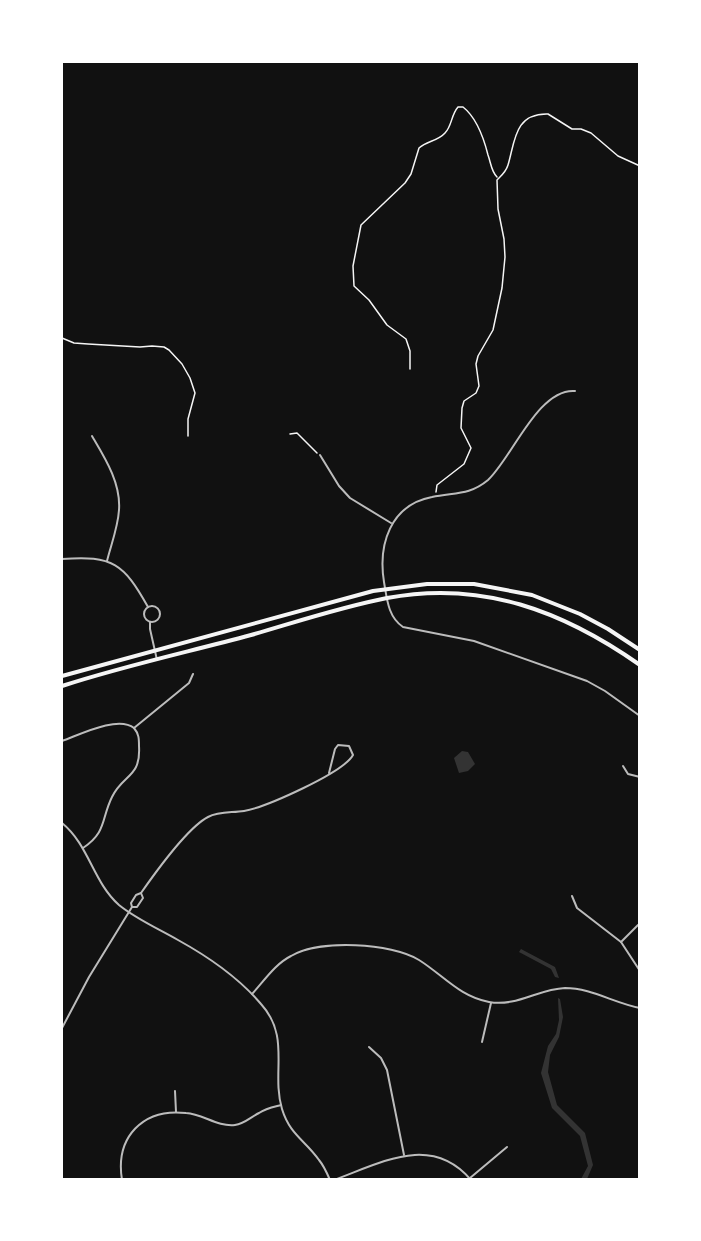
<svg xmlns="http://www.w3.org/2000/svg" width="701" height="1241" viewBox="0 0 701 1241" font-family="Inter,sans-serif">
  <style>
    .water { fill: #333 }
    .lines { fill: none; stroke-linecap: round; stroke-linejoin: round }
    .path { stroke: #f5f5f5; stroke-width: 1.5 }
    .minor { stroke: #bcbcbc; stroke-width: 2 }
    .secondary { stroke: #f5f5f5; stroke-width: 4 }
  </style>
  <rect width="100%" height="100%" fill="#111"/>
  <g class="water">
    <path d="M462,751L468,752L475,764L468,771L459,773L454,758Z"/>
    <path d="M521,949L555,967L559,978L555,977L551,969L519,952Z"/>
    <path d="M558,998L560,999L563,1017L559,1037L550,1055L548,1072L557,1105L585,1133L593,1165L587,1179H581L588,1166L580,1136L552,1108L541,1073L548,1046L556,1034L559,1020Z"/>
  </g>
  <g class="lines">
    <g class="path">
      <path d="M62,338L74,343L88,344L140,347L152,346L164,347L169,350L182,364L190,378L195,393L188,419V436"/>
      <path d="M410,369V351L406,339L387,325L369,300L354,286L353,266L361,225L405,183L411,174L419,148C427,141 438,141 445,133C452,126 451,115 458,107H463C477,118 484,139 488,155C491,163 491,171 497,177"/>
      <path d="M290,434L297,433L317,453"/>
      <path d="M436,492L437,485L464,464L471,448L461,428L462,408L464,401L476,393L479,386L476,364L478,356L493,330L502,288L505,257L504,239L498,209L497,180C501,176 506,172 508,165C515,142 514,113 548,114L572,129H581L591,133L618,156L640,166"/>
    </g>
    <g class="minor">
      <path d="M575,391C538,388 512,458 488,480C469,496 453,492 432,497C390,505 378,545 384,582C387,599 388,617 403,627L474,641L587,681L605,691L640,716"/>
      <path d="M92,436C105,458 121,483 119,510C118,527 111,545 107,561"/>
      <path d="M320,455L339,486L350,498L391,523"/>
      <path d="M62,559C113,555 124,564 148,607"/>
      <circle cx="152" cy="614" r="8"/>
      <path d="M150,622V629L157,660"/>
      <path d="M62,741C79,735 118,715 134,728"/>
      <path d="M623,766L628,774L640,777"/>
      <path d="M62,823C89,845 93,882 119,905C136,919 159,929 178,940C207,956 239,978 261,1004C291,1037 271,1072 282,1109C290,1135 305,1140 319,1160C324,1166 327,1173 330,1180"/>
      <path d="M83,848C107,832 101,819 112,797C123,774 141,778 139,746C139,739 139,734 134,728L189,683L193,674"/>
      <path d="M572,896L577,908L621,942L640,971"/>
      <path d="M132,907H137L143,898L141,893"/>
      <path d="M621,942L638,925"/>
      <path d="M252,994C264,981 275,964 291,956C320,939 391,943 419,960C443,975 460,997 489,1002C517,1007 538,989 565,988C591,988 614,1003 640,1008"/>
      <path d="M62,1028L89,977L132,907L131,903L136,895L141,893C155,873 187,828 208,817C219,811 232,813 244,811C266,807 343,773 353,755L349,746L338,745L335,749L329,773"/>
      <path d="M482,1042L491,1003"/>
      <path d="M369,1047L381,1058L387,1070L404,1155"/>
      <path d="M175,1091L176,1112"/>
      <path d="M470,1178L507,1147"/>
      <path d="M122,1180C115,1137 143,1108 186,1113C203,1114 217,1127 235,1125C244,1124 251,1117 259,1113C266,1108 273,1107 281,1105"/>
      <path d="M334,1180C381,1163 431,1133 471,1180"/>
    </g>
    <g class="secondary">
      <path d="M62,676L373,591L427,584H474L532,595L580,614L608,629L640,650"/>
      <path d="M62,686C123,666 188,652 251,635C296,622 341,607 387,598C482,580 563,611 640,665"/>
    </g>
  </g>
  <rect width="701" height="1241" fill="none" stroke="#ffffff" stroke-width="126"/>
</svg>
